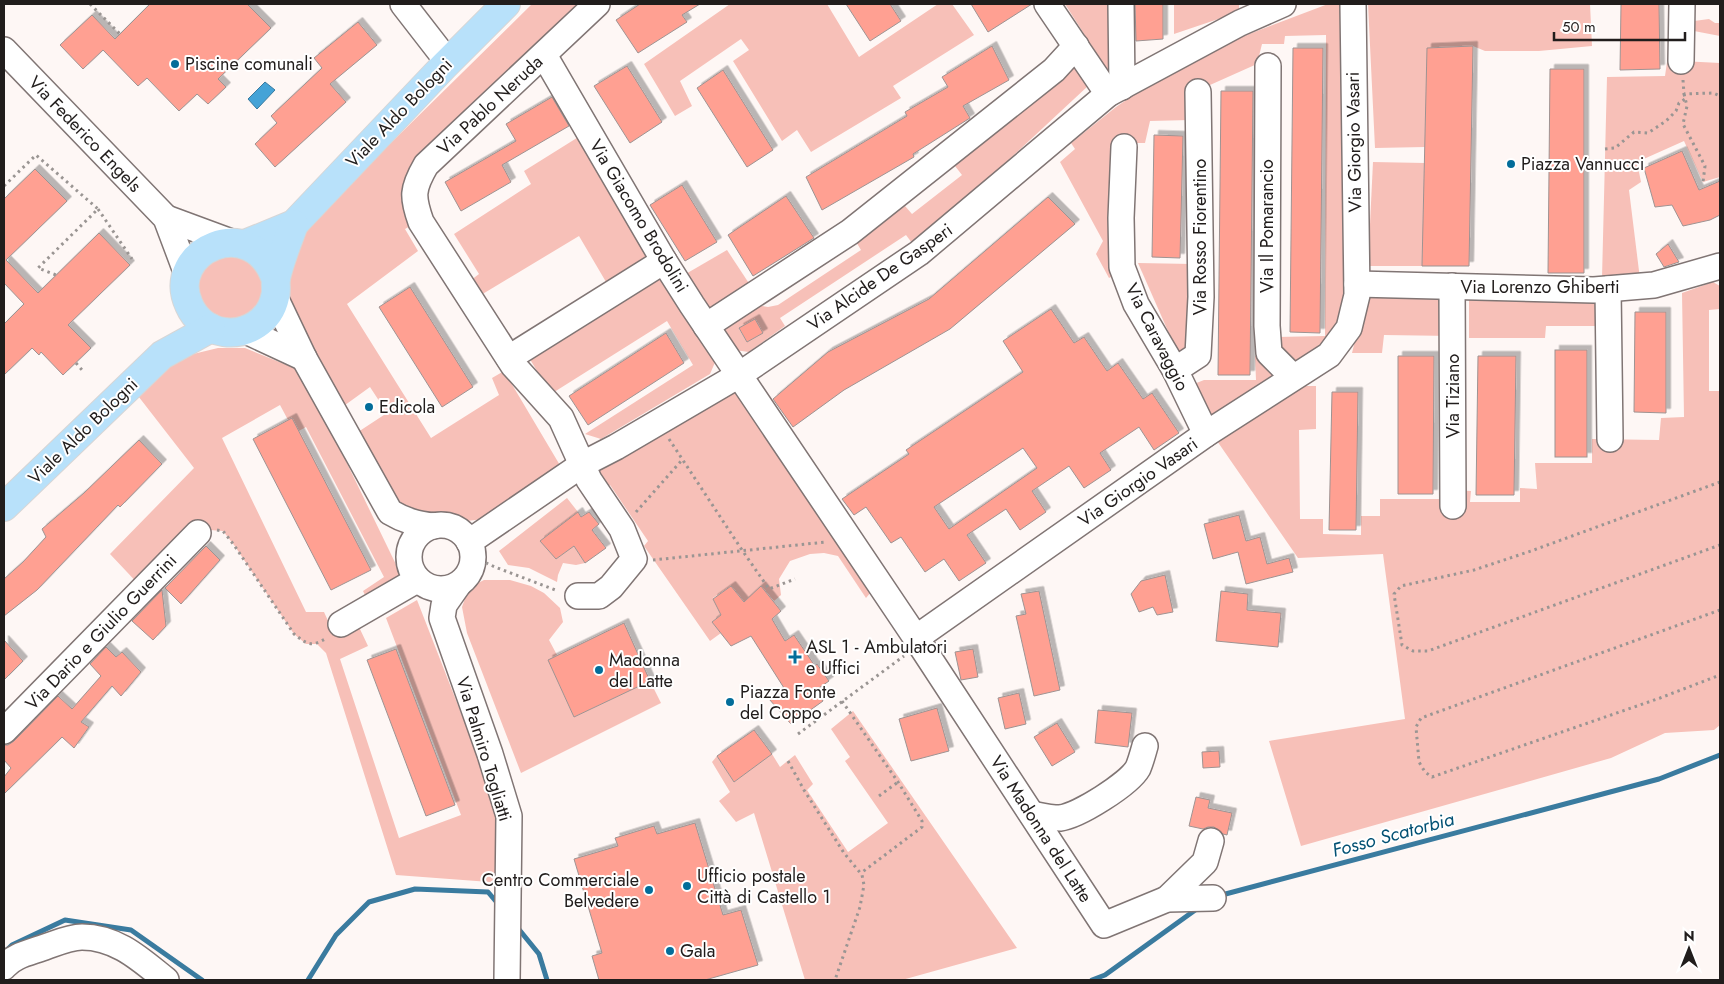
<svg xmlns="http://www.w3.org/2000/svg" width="1724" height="984" viewBox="0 0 1724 984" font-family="Jost,sans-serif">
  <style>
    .green { fill: #f7c0b8; fill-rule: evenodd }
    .water { fill: #45a3d7; stroke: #3a7b9f }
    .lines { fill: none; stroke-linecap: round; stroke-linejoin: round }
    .stream { stroke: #3a7b9f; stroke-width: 5 }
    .building { fill: #ffa092; stroke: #9e9392; fill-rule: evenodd; filter: url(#shadow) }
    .minor-casing { stroke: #807574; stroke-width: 28 }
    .major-casing { stroke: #d7d6d6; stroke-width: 30 }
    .path { stroke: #9a9593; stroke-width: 3; stroke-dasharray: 2.5 4; stroke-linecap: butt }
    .minor { stroke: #fff; stroke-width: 25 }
    .major { stroke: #b8e1fa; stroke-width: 28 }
    .poi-dot { fill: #036d9a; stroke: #fff; stroke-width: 2 }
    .labels { text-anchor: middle; stroke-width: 4; stroke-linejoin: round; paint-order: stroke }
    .poi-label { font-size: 18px; fill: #211d1c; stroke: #fff; text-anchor: start }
    .street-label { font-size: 18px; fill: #211d1c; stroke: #fff }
    .water-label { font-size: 19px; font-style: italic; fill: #035174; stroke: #fff }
  </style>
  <defs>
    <filter id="shadow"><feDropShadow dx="4.5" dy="-4.5" stdDeviation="0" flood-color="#0004"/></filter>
  </defs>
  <rect width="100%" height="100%" fill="#fef7f5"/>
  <g class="green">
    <path d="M532,4H577L586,14L430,162L414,224L405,229L418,251L347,304L431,438L499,395L492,378L504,371L564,472C545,484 527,500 506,511C478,525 442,522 411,517L387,483L358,432L387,413L370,387L341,408L289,298L288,277L303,222L339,194Z"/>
    <path d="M730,4H827L859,57L938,4H952L974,35L893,86L901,98L811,152L797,130L782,141L733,61L749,50L741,39L680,81L692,106L675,116L644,64Z"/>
    <path d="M1065,4H1121L1122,63L1107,70Z"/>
    <path d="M1174,4H1239V12L1174,34Z"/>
    <path d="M1328,4H1339L1343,35L1347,284L1339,316L1329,343L1292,366L1276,351L1277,337L1325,336L1326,35L1285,36L1284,44H1262L1257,64L1210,85H1190V120L1150,121L1145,143H1119L1117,274L1109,278L1096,254L1103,241L1060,162L1075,149L1071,143L1116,107L1132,96L1244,36Z"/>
    <path d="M1368,4H1590L1592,46L1539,51H1485L1473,46L1428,48L1425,147L1375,148Z"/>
    <path d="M1709,19L1715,23H1720V36L1694,31V21Z"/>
    <path d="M1681,61L1720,63V177L1703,182L1684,141L1637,162L1641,182L1629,190L1640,279L1602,278L1607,77L1665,76L1667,62Z"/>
    <path d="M1077,63L1088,86L1001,167L920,236L912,243L906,235L780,318L785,326L749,352L734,350L725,336L727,324L756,305L768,307L778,305L861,250L855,240L905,206L912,214L962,175L955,166L963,154ZM755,320L762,333L747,342L739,329Z"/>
    <path d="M588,131L660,254L609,287L579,236L471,301L462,287L479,274L454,234L531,184L524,171Z"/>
    <path d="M1373,162L1425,163L1422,266H1368Z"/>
    <path d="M727,250L756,294L712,322L684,275Z"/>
    <path d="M229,254L251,261L263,280L264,291L261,301L247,317L226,322L207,313L196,294L200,271L207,262Z"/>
    <path d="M1138,263L1192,264L1193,350L1179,356Z"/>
    <path d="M661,268L716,360L710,374L601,439L585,434L693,365L667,321L551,394L528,356Z"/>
    <path d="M1713,282L1720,286V309L1709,310V391H1720V725L1714,730L1665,733L1611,758L1301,846L1269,741L1405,719L1383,554L1298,558L1215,438L1295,386H1316V429L1299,430L1300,519H1323V534L1361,535V516H1380V499H1440L1441,505L1453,490L1471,491L1470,502H1520V488L1537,489L1535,463H1592V439L1659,440L1661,418L1684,417L1682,293Z"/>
    <path d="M1469,295L1608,299V326H1546L1545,338H1469Z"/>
    <path d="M1366,296H1452L1453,336L1384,335L1382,353H1352Z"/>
    <path d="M218,348H245L294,368L311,389L404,581L368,601L363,591L384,577L306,427L295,433L280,405L222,438L306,612H324L334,634L359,627L368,646L340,659L399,838L461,815L386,618L417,600L503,821V883L396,875L326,653L317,644H306L294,634L234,545L223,531L210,530L198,533L143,589L110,554L194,468L135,392L166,365L185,356Z"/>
    <path d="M1255,356H1264L1281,375L1213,420L1194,384L1204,380H1256Z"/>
    <path d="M733,389L871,592L866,598L838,556L824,553L810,554L790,561L779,579L781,595L774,601L761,586L753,594L760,602L749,608L731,586L713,598L721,615L712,622L721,633L710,641L644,546L648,541L610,485L604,491L594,473Z"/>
    <path d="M567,498L578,512L541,541L556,559L574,546L585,563L576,565L563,563L558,575L557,582L529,568L508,565L499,551Z"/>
    <path d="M484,580H510L531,586L544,593L560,608L563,622L549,640L557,655L549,660L574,717L650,681L661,703L521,773L467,633L462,607L467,593L474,585Z"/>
    <path d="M853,711L1017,948L902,980H805L754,813L736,822L719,801L730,792L712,762L717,756L734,782L772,754L780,767L795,755L813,784L807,790L848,852L888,823L845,761L850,757L831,729Z"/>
  </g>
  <path class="water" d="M265,82L275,90L257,109L248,99Z"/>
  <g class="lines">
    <g class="stream">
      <path d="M1218,896L1659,779L1720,755"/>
      <path d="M517,927L539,954L547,980"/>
      <path d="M7,950L12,945L65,920L131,930L202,980"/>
      <path d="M308,980L336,935L369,902L415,889L488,892L499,905"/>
      <path d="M1092,980L1105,975L1198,908"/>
    </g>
  </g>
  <g class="building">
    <path d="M150,4H247L271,28L218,79L226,87L208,104L197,94L179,111L147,78L138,86L103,50L83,69L60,45L92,15L115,39Z"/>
    <path d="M640,4H700L682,15L687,22L638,53L616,20Z"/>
    <path d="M846,4H890L901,21L870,41Z"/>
    <path d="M971,4H1032L988,32Z"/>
    <path d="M1135,4H1163V39L1136,41Z"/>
    <path d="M1621,4H1659L1660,69L1620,70Z"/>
    <path d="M358,22L377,45L330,84L346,102L275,167L255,144L277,123L271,116L322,68L314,58Z"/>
    <path d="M992,46L1009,80L963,106L970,118L913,154L914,157L822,210L806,177L907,116L905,112L948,87L942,77Z"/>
    <path d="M1473,46L1469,266H1422L1427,48Z"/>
    <path d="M1293,48H1323L1320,333L1290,332Z"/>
    <path d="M627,66L662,122L630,143L594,86Z"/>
    <path d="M1550,69H1584V273H1548Z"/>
    <path d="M723,70L773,150L747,167L697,88Z"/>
    <path d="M1221,91H1253L1250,375H1218Z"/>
    <path d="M552,97L569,126L502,165L511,182L461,211L445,182L516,141L506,124Z"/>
    <path d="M1154,135L1183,136L1180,258L1152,257Z"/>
    <path d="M1682,151L1699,190L1720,181V215L1710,220L1683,226L1672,205L1655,207L1644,168Z"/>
    <path d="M35,169L67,201L6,260L38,293L99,233L130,265L68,325L91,348L63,375L41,352L39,355L32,348L4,375V324L24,304L4,283V199Z"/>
    <path d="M682,185L717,242L685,261L650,205Z"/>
    <path d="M786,196L814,238L753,276L728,235Z"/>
    <path d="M1048,197L1075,224L950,329L844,390L793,427L773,399L828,352L929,299Z"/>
    <path d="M1668,244L1679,262L1664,267L1656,254Z"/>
    <path d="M410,287L473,387L442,407L379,307Z"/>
    <path d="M1051,309L1074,343L1084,337L1107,371L1118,363L1143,399L1152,393L1179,433L1154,450L1139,427L1100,453L1111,470L1084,488L1069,466L1032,491L1046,512L1020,530L1006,509L967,535L986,563L959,581L944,559L925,572L901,537L891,543L866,507L854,515L842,499L909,454L906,450L1023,372L1003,341ZM1023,448L1037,468L949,529L934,507Z"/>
    <path d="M1635,312H1666V413L1634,412Z"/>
    <path d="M755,319L763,333L747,342L739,328Z"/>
    <path d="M666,333L684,363L588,425L569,396Z"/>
    <rect x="1555" y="350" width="32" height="107"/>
    <path d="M1398,356H1434L1433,494H1398Z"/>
    <path d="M1478,356H1516L1514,495H1476Z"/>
    <path d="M1332,392H1358L1356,530H1329Z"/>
    <path d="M292,418L371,570L331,590L253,439Z"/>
    <path d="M139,440L162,464L120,507L118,505L37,590L4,616V579L23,562L46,537L42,529L84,493Z"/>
    <path d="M578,512L581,517L589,512L599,524L592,530L606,548L585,563L574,546L556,559L540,541Z"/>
    <path d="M1239,515L1246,541L1260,537L1267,564L1289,558L1293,572L1246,584L1238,552L1213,559L1204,524Z"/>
    <path d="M206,546L220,560L181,604L165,588Z"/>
    <path d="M1165,575L1173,612L1157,615L1153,607L1139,612L1131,594L1141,581Z"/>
    <path d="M731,586L744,602L761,586L781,611L772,619L785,641L794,635L815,666L817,664L829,681L816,690L823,701L791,724L769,699L784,688L751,636L731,646L712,622L721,615L713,599Z"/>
    <path d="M162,590L166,626L153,640L132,621Z"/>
    <path d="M1039,591L1060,690L1034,696L1016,616L1026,614L1021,594Z"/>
    <path d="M1221,591L1248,594L1247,610L1281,613L1278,647L1216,641Z"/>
    <path d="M624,623L650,681L574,717L548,660Z"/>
    <path d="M4,640L23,661L4,680Z"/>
    <path d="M106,647L116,657L122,652L141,672L121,696L112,686L81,722L89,727L74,748L62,737L4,794V777L11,768L4,760V745H8L14,741L58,696L72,709L101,676L90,664Z"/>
    <path d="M396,649L455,805L426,816L367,660Z"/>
    <path d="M973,649L978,677L961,680L955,652Z"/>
    <path d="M1019,693L1026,724L1005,729L998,698Z"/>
    <path d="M937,708L949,751L911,761L899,719Z"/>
    <path d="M1098,710L1132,713L1128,747L1095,743Z"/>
    <path d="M1057,723L1075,752L1052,766L1034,737Z"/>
    <path d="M754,730L772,754L734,782L717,756Z"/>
    <path d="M1219,751L1220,767L1203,768L1202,752Z"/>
    <path d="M1196,797L1210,800L1208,808L1232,813L1227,835L1223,834L1214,827H1208L1203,829L1189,826Z"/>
    <path d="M695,823L723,915L741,910L758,965L705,980H599L592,956L602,953L574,859L618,846L615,838L654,826L657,834Z"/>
  </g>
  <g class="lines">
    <defs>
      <g id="minor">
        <path d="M403,4L448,62"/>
        <path d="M1047,4L1108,94"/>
        <path d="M1121,4L1122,87"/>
        <path d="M4,50L166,218L187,274"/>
        <path d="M544,55L664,261L692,305L916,638L1206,434L1329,355L1349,328L1357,295L1353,4"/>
        <path d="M1681,61L1682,4"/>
        <path d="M1268,66L1267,326L1269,353L1293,377"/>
        <path d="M1124,147L1121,218L1122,267L1136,304L1175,370L1206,434"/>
        <path d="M166,218L231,242"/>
        <path d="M1357,284L1594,290L1654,285L1720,266"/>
        <path d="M1452,286L1453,506"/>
        <path d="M1608,289L1610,439"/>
        <path d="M275,297L304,358L390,512C405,521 417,524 434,526"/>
        <path d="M706,326L850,232L1054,70L1076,46"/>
        <path d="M246,331L304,358"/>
        <path d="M509,358L664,261"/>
        <path d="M1175,370L1198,355L1201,297L1198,92"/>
        <circle cx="441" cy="557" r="32"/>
        <path d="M469,542L583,464L616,447L739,375L919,253L1108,94L1240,23L1283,4"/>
        <path d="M458,585L444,605L442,618L490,754L509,816L507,980"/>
        <path d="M578,596H599L611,587L634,559L622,529L589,480L561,418L513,365L421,222C412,197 412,189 426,165L597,4"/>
        <path d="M341,624L417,580"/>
        <path d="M916,638L1104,925L1167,899L1213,898"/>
        <path d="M4,731L198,533"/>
        <path d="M1032,814C1042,816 1050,818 1060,818C1078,816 1129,784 1138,768C1141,761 1143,753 1145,746"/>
        <path d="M1167,899L1205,862L1211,841"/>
        <path d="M4,967C13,956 28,953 42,948C54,944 69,937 82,937C117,937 141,960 166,980"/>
      </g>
      <g id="major">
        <path d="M245,244L294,224L444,66L506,4"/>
        <path d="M276,280C253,210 164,251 189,305C195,319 208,330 224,332C247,335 270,321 275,297C277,291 275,284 276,278C280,260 288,241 294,224"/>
        <path d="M4,507L162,355L211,328"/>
      </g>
    </defs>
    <use href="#minor" class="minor-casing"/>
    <use href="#major" class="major-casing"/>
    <g class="path">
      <path d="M90,4L120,34"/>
      <path d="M1683,80L1684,94L1713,93L1720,96"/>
      <path d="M1684,94L1687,106L1683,124L1705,166L1703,182"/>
      <path d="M1605,149L1615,148L1634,132L1648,133L1666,121L1676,111L1679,103L1685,99"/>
      <path d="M4,186L36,155L98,209L38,268L56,275"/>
      <path d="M98,209L132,259"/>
      <path d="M76,363L82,370"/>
      <path d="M669,439L742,550L769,589L795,579"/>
      <path d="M1720,482L1531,551L1474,570L1401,586L1394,594L1402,645L1413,651H1428L1720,545"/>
      <path d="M636,512L682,460"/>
      <path d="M217,530L223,531L234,545L294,634C308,645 311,647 327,638"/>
      <path d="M480,560L495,567L558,591"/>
      <path d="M653,560L826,542"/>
      <path d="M1720,610L1421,718L1416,727L1419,762L1425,772L1432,777L1660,698L1720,675"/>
      <path d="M842,701L898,782L922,821V827L861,873"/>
      <path d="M798,734L904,656"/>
      <path d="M788,761L804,790L844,853L862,875L864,885L860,907L835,980"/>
      <path d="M879,796L898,782"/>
    </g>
    <use href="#minor" class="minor"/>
    <use href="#major" class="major"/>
  </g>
  <g class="poi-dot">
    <circle cx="175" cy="64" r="5"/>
    <circle cx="1511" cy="164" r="5"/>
    <circle cx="369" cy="407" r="5"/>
    <path d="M792.5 649.5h5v5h5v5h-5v5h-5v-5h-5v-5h5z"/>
    <circle cx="599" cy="670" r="5"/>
    <circle cx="730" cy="702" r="5"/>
    <circle cx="687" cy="886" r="5"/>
    <circle cx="649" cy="890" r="5"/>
    <circle cx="670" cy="951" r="5"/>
  </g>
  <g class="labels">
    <g class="poi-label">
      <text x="185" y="70">Piscine comunali</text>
      <text x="1521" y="170">Piazza Vannucci</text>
      <text x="379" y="413">Edicola</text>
      <text x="806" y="653">ASL 1 - Ambulatori<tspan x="806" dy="21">e Uffici</tspan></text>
      <text x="609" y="666">Madonna<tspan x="609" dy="21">del Latte</tspan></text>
      <text x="740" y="698">Piazza Fonte<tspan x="740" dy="21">del Coppo</tspan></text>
      <text x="697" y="882">Ufficio postale<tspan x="697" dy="21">Città di Castello 1</tspan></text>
      <text x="639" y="886" text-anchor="end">Centro Commerciale<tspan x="639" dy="21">Belvedere</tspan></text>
      <text x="680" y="957">Gala</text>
    </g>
    <g class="street-label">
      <text transform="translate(490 105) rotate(-43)" y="6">Via Pablo Neruda</text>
      <text transform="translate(399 113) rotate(-46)" y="6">Viale Aldo Bologni</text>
      <text transform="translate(85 134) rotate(46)" y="6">Via Federico Engels</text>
      <text transform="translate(1354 142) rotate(-91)" y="6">Via Giorgio Vasari</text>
      <text transform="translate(639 216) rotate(59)" y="6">Via Giacomo Brodolini</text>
      <text transform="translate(1267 226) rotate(-90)" y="6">Via Il Pomarancio</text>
      <text transform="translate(1200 237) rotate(-90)" y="6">Via Rosso Fiorentino</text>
      <text transform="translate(880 277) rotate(-35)" y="6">Via Alcide De Gasperi</text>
      <text x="1540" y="293">Via Lorenzo Ghiberti</text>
      <text transform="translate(1157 337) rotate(63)" y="6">Via Caravaggio</text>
      <text transform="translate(1453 396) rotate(-90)" y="6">Via Tiziano</text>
      <text transform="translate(83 431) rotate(-44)" y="6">Viale Aldo Bologni</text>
      <text transform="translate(1138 482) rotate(-35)" y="6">Via Giorgio Vasari</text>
      <text transform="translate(101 632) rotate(-46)" y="6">Via Dario e Giulio Guerrini</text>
      <text transform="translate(484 749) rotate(73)" y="6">Via Palmiro Togliatti</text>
      <text transform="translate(1041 829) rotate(57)" y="6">Via Madonna del Latte</text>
    </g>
    <g class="water-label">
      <text transform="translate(1393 834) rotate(-15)" y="7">Fosso Scatorbia</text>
    </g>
  </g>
  <rect width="1724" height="984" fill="none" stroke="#211d1c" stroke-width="10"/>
  <g transform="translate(1689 949)" stroke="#ffffff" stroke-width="4" paint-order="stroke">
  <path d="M0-4L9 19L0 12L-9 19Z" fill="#211d1c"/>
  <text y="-8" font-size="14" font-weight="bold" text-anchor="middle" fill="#211d1c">N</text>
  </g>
  <path d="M1554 32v8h131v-8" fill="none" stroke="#211d1c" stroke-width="2.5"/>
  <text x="1562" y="32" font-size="15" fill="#211d1c" stroke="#ffffff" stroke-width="4" paint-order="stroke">50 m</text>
</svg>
